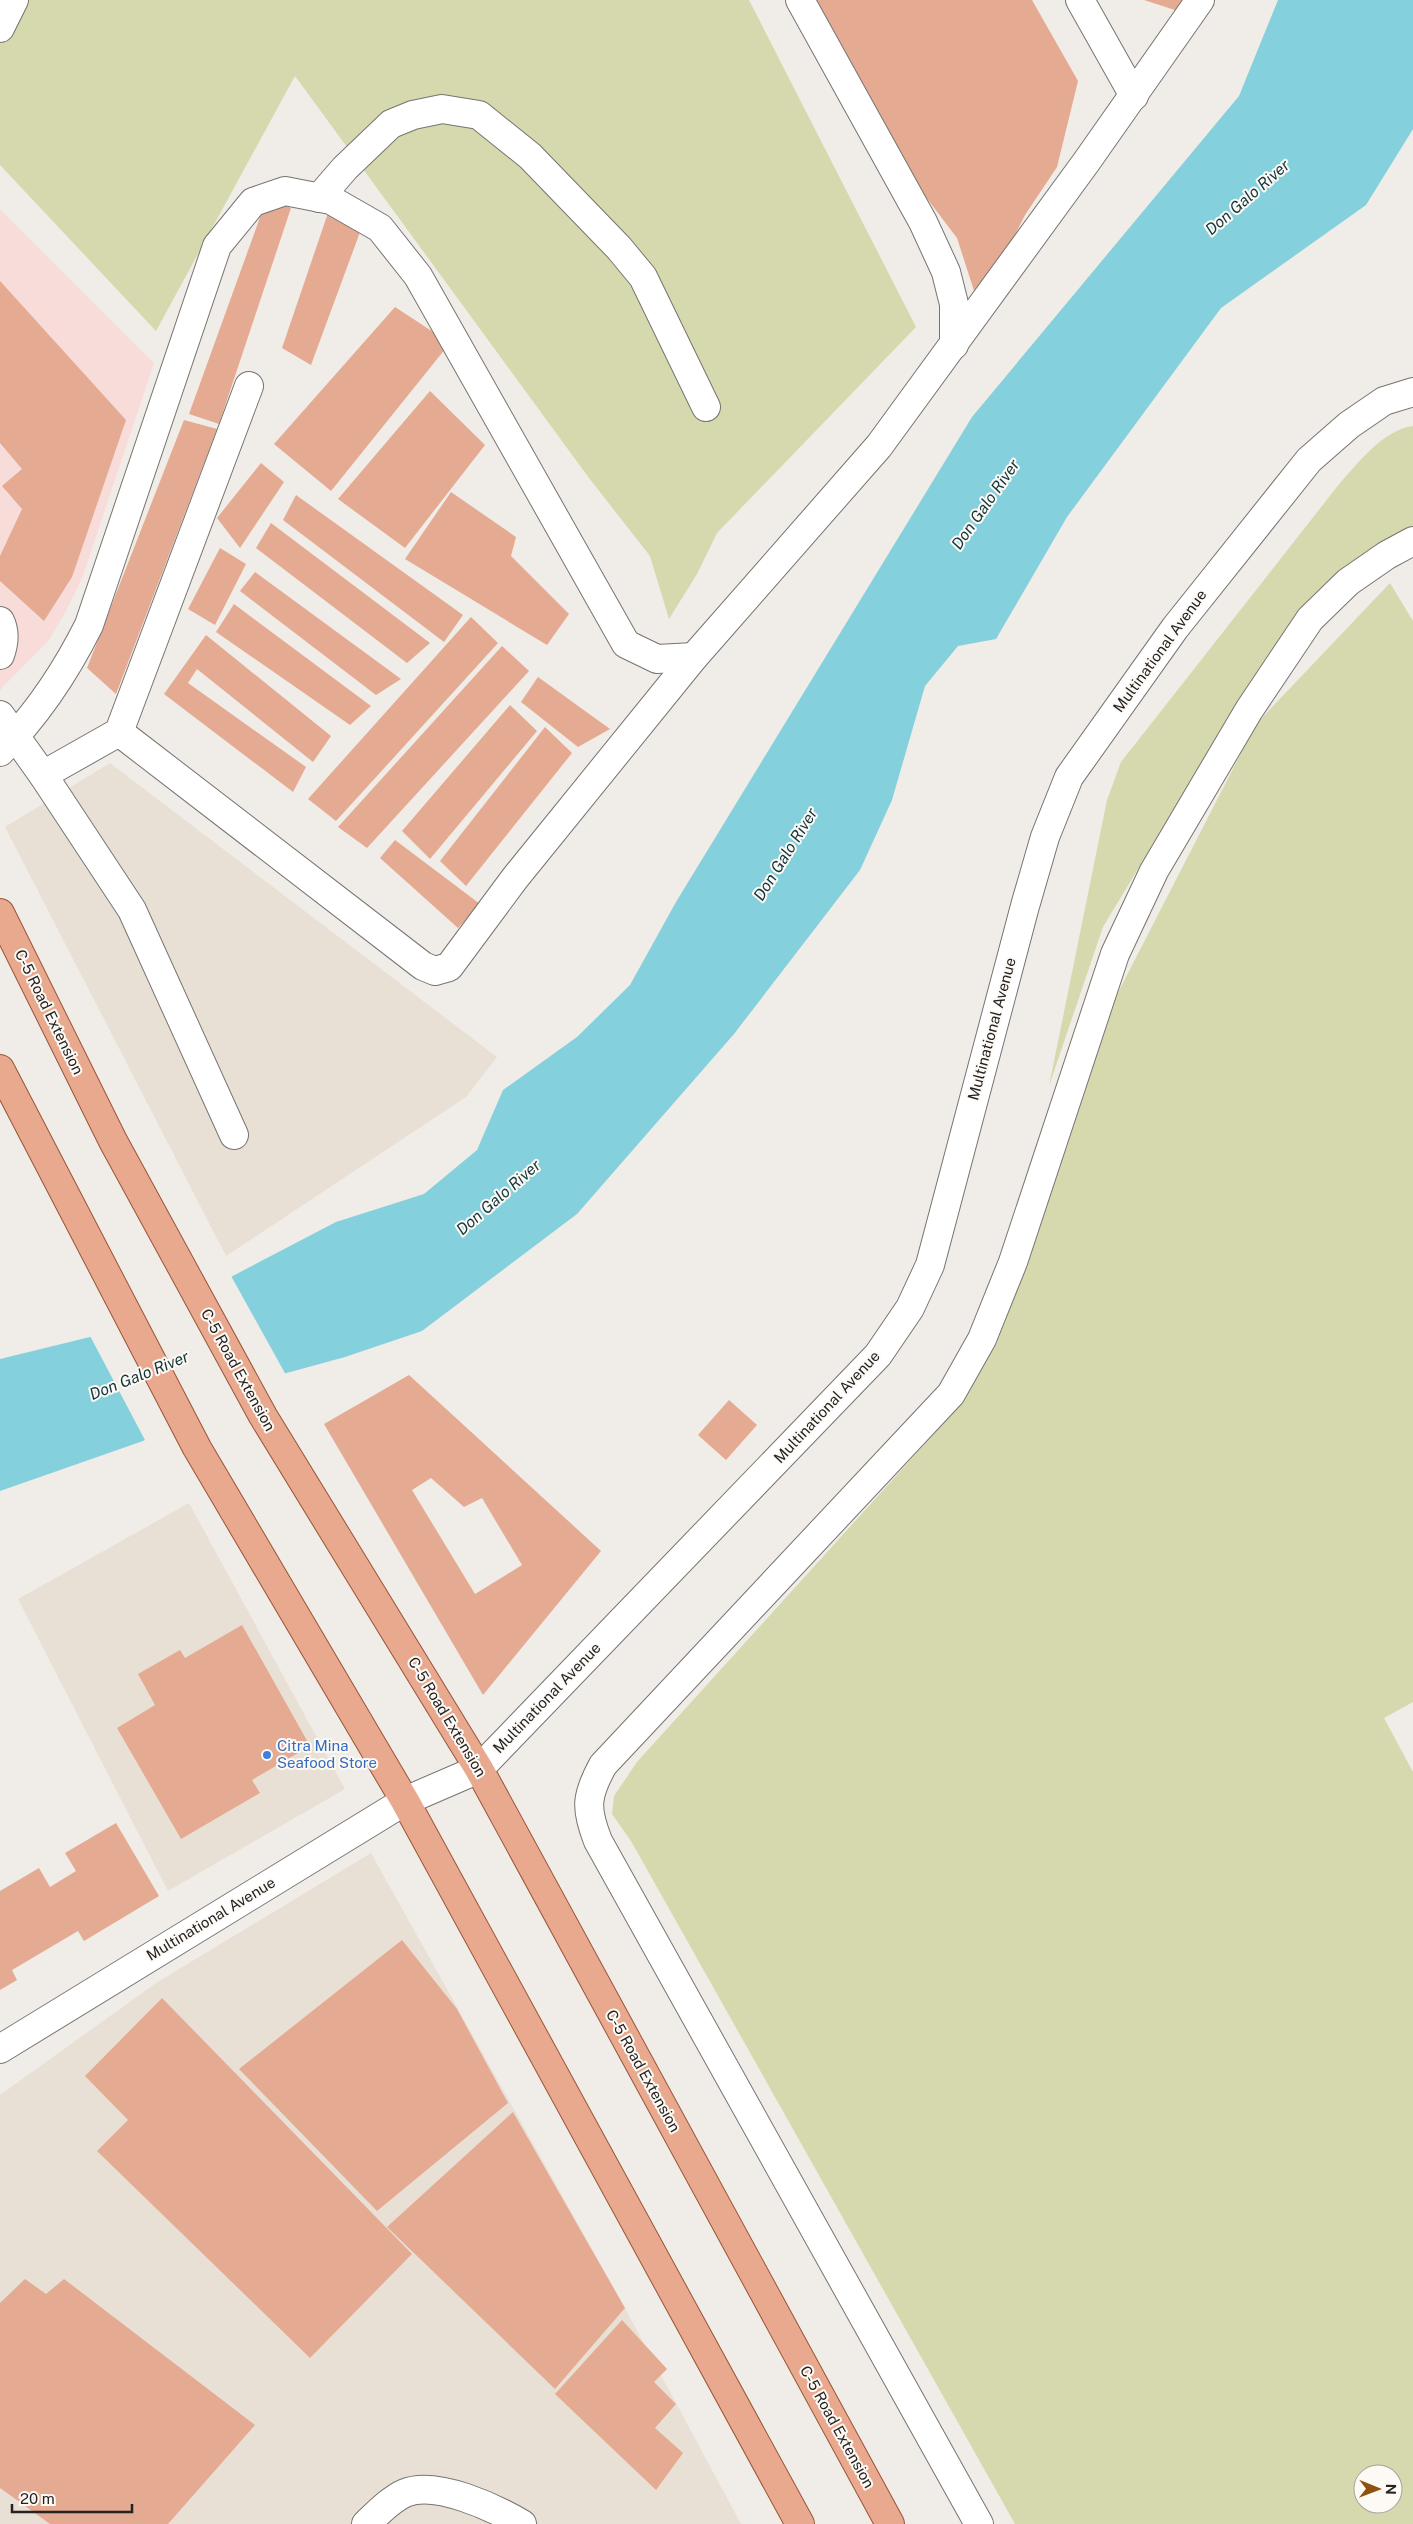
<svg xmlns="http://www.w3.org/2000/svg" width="1413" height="2524" viewBox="0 0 1413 2524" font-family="'Public Sans',sans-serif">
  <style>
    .commercial { fill: #f7dcda }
    .built { fill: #e9e0d5 }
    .green { fill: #d6d9ad; fill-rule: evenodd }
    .water { fill: #84d0dd }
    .pier { fill: #f0ece7 }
    .building { fill: #e5aa92; fill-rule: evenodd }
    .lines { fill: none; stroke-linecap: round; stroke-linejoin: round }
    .minor-casing { stroke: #777470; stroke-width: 30 }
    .major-casing { stroke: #9a5437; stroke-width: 30 }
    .minor { stroke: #fff; stroke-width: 28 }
    .major { stroke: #e8a98e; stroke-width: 28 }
    .shop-dot { fill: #3f7fe0; stroke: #fdf9f5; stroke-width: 2 }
    .labels { text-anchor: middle; stroke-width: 4; stroke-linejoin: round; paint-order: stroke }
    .street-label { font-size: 15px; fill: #252322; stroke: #fdf9f5 }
    .shop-label { font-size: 15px; fill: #366cbe; stroke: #fdf9f5; text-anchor: start }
    .water-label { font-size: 16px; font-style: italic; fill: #11363c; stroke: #fdf9f5 }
  </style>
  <rect width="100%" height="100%" fill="#f0ece7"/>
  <path class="commercial" d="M0,209L154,363L82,578L66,611L49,640L0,690Z"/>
  <g class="built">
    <path d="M110,763L497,1057L466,1097L226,1256L5,827Z"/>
    <path d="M189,1503L345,1789L168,1891L18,1599Z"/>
    <path d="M371,1853L626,2310L741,2524H0V2095L156,1983Z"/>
  </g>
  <g class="green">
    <path d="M0,0H749L916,327L717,533L697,574L669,619L650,556L589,478L295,76L156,331L0,165Z"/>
    <path d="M1413,426V543L1313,605L1252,679L1103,927L1049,1086L1107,800L1121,762L1340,483C1359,462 1383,430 1413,426Z"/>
    <path d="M1390,583L1413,621V1702L1384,1718L1413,1772V2524H1015L631,1841L612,1814L614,1796L637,1762L944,1423L980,1372L1107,1014L1256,724ZM1363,2474H1393V2504H1363Z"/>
  </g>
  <path class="water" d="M1278,0H1413V129L1366,205L1221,308L1067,517L996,639L958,646L925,686L892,800L860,870L734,1034L577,1214L422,1331L345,1357L283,1374L143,1441L0,1491V1359L139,1325L336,1222L424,1194L477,1150L503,1090L577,1037L630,985L676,902L972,417L1239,96Z"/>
  <path class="pier" d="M230,1274L286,1375L146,1442L89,1334L138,1322Z"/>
  <g class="building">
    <path d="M806,0H1032L1078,81L1057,167L1025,215L1005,255L977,300L957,238L897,159Z"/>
    <path d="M1144,0H1187L1181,12Z"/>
    <path d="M267,198L291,208L219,424L189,414Z"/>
    <path d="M329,210L363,224L311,365L282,348Z"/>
    <path d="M0,281L126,420L72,577L44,621L0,581V556L22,509L2,486L22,469L0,443Z"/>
    <path d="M395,307L450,343L331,491L274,444Z"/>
    <path d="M430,391L485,445L405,548L338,499Z"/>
    <path d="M184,420L217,429L116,694L87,668Z"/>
    <path d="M261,463L284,482L240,548L217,518Z"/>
    <path d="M451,492L516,537L511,556L569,614L547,645L405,559Z"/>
    <path d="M296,495L463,615L444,642L283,520Z"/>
    <path d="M271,523L430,643L407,663L256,548Z"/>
    <path d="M220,548L246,564L215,625L188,609Z"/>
    <path d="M255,572L401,679L376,695L240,591Z"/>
    <path d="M234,604L371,706L350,725L216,632Z"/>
    <path d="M471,617L498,643L336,821L308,799Z"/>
    <path d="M206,635L331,736L313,762L197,669L188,683L306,767L293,792L164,694Z"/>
    <path d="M502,646L529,671L367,848L338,827Z"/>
    <path d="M538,677L610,729L578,747L521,702Z"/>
    <path d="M510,705L537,731L430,859L402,831Z"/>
    <path d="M545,727L572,753L466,886L440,861Z"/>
    <path d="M395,840L480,904L458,928L380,858Z"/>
    <path d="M409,1375L601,1551L483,1695L324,1424ZM431,1478L464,1507L482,1498L522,1565L475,1594L412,1490Z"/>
    <path d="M729,1400L757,1425L726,1460L698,1435Z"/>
    <path d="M242,1625L310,1746L252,1780L260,1793L181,1839L117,1728L155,1705L138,1674L180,1650L185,1658Z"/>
    <path d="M116,1823L159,1896L84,1941L78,1931L12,1970L17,1980L0,1990V1891L39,1868L50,1887L76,1871L65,1853Z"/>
    <path d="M402,1940L457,2009L508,2103L377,2211L239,2069Z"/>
    <path d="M162,1998L412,2254L310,2358L97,2151L128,2120L85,2076Z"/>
    <path d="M513,2112L625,2308L555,2389L387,2227Z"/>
    <path d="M25,2279L46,2294L64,2279L255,2425L168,2524H50L0,2488V2303Z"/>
    <path d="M622,2320L667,2369L654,2382L676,2404L655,2428L683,2453L656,2490L555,2394Z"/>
  </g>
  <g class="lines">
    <defs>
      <g id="minor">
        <path d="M800,0L923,222L946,272L954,304V345"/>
        <path d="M1080,0L1134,96"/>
        <path d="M0,28L14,0"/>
        <path d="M319,198L345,168L391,124L413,115L442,109L479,115L530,156L619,248L643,277L706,407"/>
        <path d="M0,621C5,631 4,644 0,655"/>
        <path d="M0,715L43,775L132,910L234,1135"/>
        <path d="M119,732L423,966L435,971L449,967L515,878L694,657L879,446L1087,161L1200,0"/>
        <path d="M0,752C37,715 66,671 89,625L217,246L253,202L285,191L331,200L380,228L418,276L626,644L657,659L694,657"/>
        <path d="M43,775L119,732L249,386"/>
        <path d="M0,2049L405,1801L479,1769L878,1355L910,1308L930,1265L1025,906L1045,837L1069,777L1175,628L1309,460L1349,425L1384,401L1413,392"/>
        <path d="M366,2524C377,2514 391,2499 405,2493C436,2480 495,2508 522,2524"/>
        <path d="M979,2524L598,1841C585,1808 586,1796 603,1765L951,1394L982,1339L1013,1262L1115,954L1154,871L1249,710L1310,619L1348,582L1387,555L1413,541"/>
      </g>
      <g id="major">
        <path d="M0,913L113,1141L263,1416L479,1769L890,2524"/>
        <path d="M0,1069L197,1448L405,1801L800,2524"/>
      </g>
    </defs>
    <use href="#minor" class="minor-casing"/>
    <use href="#major" class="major-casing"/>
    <use href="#minor" class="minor"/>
    <use href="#major" class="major"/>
  </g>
  <circle class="shop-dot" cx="267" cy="1755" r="5"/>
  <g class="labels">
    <g class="street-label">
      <text transform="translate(1160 651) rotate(-54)" y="5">Multinational Avenue</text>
      <text transform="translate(49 1012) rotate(64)" y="5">C-5 Road Extension</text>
      <text transform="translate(992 1029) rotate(-75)" y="5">Multinational Avenue</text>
      <text transform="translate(238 1370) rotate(61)" y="5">C-5 Road Extension</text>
      <text transform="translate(827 1407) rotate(-47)" y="5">Multinational Avenue</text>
      <text transform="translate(547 1698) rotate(-46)" y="5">Multinational Avenue</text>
      <text transform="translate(447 1717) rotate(59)" y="5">C-5 Road Extension</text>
      <text transform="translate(211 1919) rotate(-31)" y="5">Multinational Avenue</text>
      <text transform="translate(643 2071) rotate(61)" y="5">C-5 Road Extension</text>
      <text transform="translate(837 2427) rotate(61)" y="5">C-5 Road Extension</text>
    </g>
    <g class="shop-label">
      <text x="277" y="1751">Citra Mina<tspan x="277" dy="17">Seafood Store</tspan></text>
    </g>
    <g class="water-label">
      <text transform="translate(1247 197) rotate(-41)" y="6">Don Galo River</text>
      <text transform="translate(985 504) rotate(-55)" y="6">Don Galo River</text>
      <text transform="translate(785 854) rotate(-58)" y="6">Don Galo River</text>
      <text transform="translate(498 1197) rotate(-41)" y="6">Don Galo River</text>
      <text transform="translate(139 1375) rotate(-22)" y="6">Don Galo River</text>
    </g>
  </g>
  <g transform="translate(1378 2489) rotate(91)"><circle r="24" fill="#fdf9f5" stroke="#a7a3a1"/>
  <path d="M0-4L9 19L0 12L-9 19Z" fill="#8e5210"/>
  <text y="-8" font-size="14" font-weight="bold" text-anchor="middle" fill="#252322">N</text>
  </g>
  <path d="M12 2504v8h120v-8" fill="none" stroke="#252322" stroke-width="2.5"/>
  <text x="20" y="2504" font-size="15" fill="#252322" stroke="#fdf9f5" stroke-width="4" paint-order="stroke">20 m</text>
</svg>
